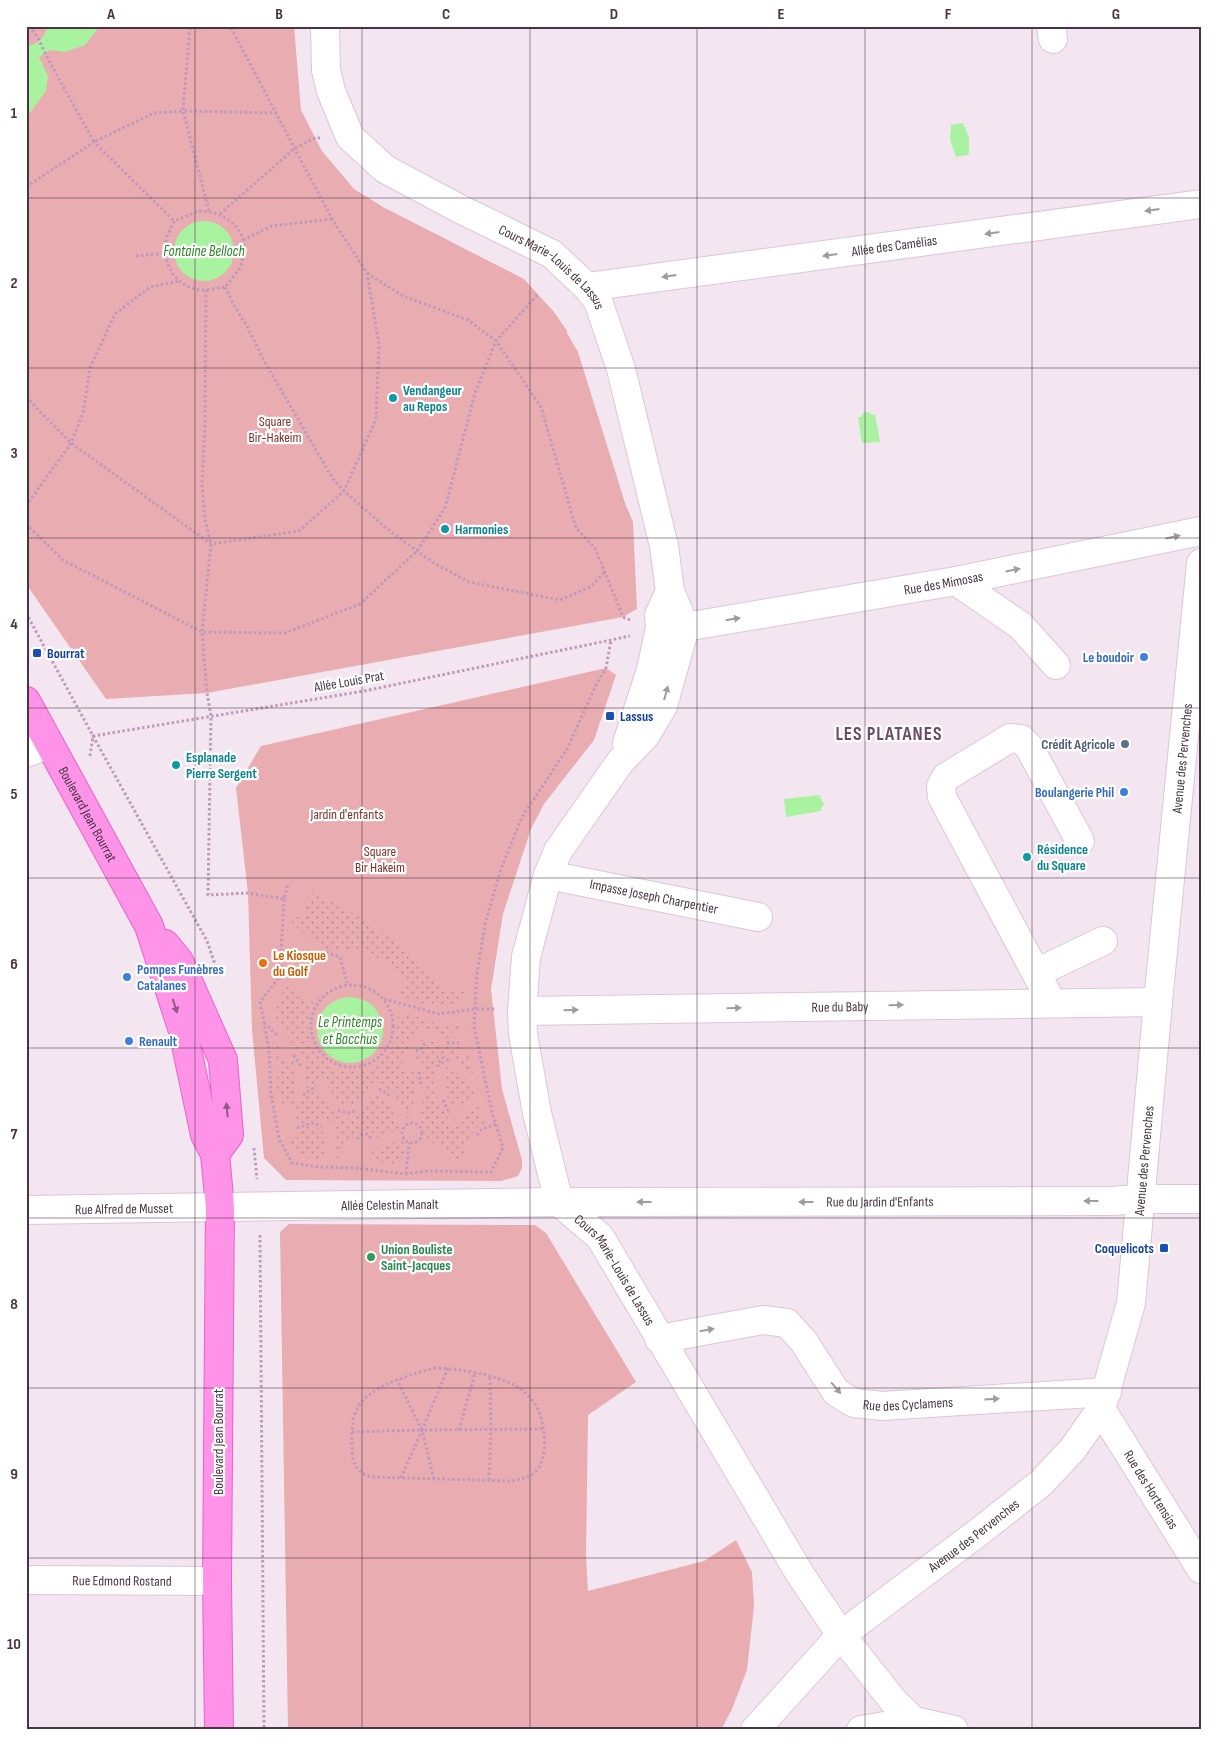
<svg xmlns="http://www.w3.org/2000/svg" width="1227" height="1756" viewBox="0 0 1227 1756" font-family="'Sofia Sans Condensed',sans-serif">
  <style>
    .green { fill: #e9adb1 }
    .garden { fill: url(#garden-dots) }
    .water { fill: #a8f2a0 }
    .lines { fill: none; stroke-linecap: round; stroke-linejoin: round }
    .minor-casing { stroke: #ddc5d9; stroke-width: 30 }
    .major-casing { stroke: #e761cc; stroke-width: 30 }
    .path { stroke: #c199bb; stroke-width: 3; stroke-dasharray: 2.5 2.5; stroke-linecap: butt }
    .minor { stroke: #fff; stroke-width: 28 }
    .major { stroke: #ff93e8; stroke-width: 28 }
    .oneway { fill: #a29aa2 }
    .oneway2 { fill: #905b86 }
    .grid { fill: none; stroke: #463544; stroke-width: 1; stroke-opacity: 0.55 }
    .culture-dot { fill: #0f9aa8; stroke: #fff; stroke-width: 2 }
    .transit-dot { fill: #1a4fb4; stroke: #fff; stroke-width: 2 }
    .shop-dot { fill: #3f7fe0; stroke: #fff; stroke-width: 2 }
    .service-dot { fill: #5c6f8a; stroke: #fff; stroke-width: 2 }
    .food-dot { fill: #e8710a; stroke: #fff; stroke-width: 2 }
    .leisure-dot { fill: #2e9e5b; stroke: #fff; stroke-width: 2 }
    .labels { text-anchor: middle; stroke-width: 4.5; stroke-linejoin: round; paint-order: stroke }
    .street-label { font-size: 14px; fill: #463544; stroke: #fff }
    .culture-label { font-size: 14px; font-weight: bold; fill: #0d838f; stroke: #fff; text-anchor: start }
    .park-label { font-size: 14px; fill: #7a3027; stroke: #fff }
    .transit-label { font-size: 14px; font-weight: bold; fill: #164399; stroke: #fff; text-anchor: start }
    .shop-label { font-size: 14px; font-weight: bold; fill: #366cbe; stroke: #fff; text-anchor: end }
    .service-label { font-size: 14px; font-weight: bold; fill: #4e5e75; stroke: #fff; text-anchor: end }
    .food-label { font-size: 14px; font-weight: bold; fill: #c56008; stroke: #fff; text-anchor: start }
    .leisure-label { font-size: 14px; font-weight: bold; fill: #27864d; stroke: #fff; text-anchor: start }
    .water-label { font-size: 15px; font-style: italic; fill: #2b8423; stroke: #fff }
    .district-label { font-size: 19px; font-weight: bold; letter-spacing: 1px; fill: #694c67; stroke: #fff }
    .neatline { fill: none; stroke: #463544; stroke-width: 2 }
    .grid-label { font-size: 16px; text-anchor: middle; font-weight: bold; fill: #463544 }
  </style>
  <defs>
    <pattern id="garden-dots" width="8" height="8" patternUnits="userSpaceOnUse" patternTransform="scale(1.25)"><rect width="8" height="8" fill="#e9adb1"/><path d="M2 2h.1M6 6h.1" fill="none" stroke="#bf8e92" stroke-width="1.8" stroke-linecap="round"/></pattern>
  </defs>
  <rect width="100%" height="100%" fill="#f3e6f1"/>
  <g class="green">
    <path d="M26,26H294L301,110L322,151L354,189L383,207L524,279L554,312L567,331V333L578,352L625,503L633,522L637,609L623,617L207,693L106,699L26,584Z"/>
    <path d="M606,668L616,675L594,740L544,804L531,829L503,914L491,989L502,1089L522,1160V1168L518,1176L501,1181L286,1180L264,1158L252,1030L248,893L236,788L261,746Z"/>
    <path d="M289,1224L535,1225L546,1233L636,1382L588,1415L586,1556L588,1591L704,1561L736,1540L752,1572L754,1606L747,1670L732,1709L721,1730H288L280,1232Z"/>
  </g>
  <g class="garden">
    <path d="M309,891C346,905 403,943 429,974C434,979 438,986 442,992L466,991C454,1021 419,1001 397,994L405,981C381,954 358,946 323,950L292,923L293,916L304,918Z"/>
    <path d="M286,986L313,1002C300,1029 311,1063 343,1070C377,1079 402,1045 397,1013C408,1011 423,1020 435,1023C445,1025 457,1023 467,1023V1029L452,1030L453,1038L449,1039L420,1025L412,1037L413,1038L401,1066L405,1071L417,1073V1083L410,1118L408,1119L393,1092L375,1082L368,1085V1089L352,1108L346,1106L341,1107L323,1079L319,1076L315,1084L304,1090L306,1066L295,1046L273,1019L278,1002Z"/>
    <path d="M426,1039C438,1044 446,1050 459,1046L460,1055L463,1057L469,1055L473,1073L471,1074L447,1055L440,1056L435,1062L437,1100L451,1123L454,1126H458L463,1122L464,1115L479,1106L484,1123C469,1129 467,1146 461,1160L451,1159L449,1154L425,1137C426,1130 425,1126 419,1120L426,1085L423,1081V1063L415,1058L417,1054C425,1052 428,1047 426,1039Z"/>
    <path d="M273,1041C283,1043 278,1052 282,1058L288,1060L292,1058L295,1062L294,1094L296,1099H303L318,1088C326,1101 337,1125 357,1116C363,1113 374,1098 379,1092L385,1097L400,1126L399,1130L377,1138C372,1130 367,1130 359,1132C357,1134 356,1136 354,1138C345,1146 342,1140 342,1157L336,1158L337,1131L333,1122L312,1120L299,1124L296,1123L293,1107H284L276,1090L278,1068Z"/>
    <path d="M443,1060L448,1068L468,1085L474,1083L477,1095L452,1110L448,1104L445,1072L440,1064Z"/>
    <path d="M311,1125L320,1129L327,1138L324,1159C307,1159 297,1156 289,1140L298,1137L302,1129Z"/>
    <path d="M401,1140L407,1145C402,1171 392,1164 372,1160V1150Z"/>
  </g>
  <g class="water">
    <path d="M48,26H100L85,45L65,52L50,50L39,57L48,76L46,91L26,118V45C39,46 44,37 48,26Z"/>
    <path d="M963,123L969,138V153L968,155L956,157L950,140L951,127V125Z"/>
    <circle cx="204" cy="251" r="30"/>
    <path d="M864,412H868L873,415L875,414L880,442L862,443L858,417H861Z"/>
    <path d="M819,795L824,804L821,808V811L786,817L784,799Z"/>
    <circle cx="350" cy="1030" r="33"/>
  </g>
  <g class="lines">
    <defs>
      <g id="minor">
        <path id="s1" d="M325,26L326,70L331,91L350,137L385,169L460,209L552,254L587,287L598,301L621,369L664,546L670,591L685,627L663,706L645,736L620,762L558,851L548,875L526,957L522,1011L523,1034L537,1113L559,1202L600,1237L800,1574L841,1635L895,1703L914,1721L954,1730"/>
        <path d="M1051,26L1053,39"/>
        <path id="s2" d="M587,287L1201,204"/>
        <path d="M956,581L1021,626L1056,665"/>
        <path id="s3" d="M685,627L956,581L1201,531"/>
        <path d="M627,743L651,670L660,628L659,615L670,591"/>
        <path d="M26,753L49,744"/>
        <path id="s4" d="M548,875L758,917"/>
        <path d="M1036,973L1103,941"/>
        <path d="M1052,1003L942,797L941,786L946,777L1010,738L1021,739L1029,747L1080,841"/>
        <path id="s5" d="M522,1011L1158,1002"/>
        <path id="s6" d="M26,1210L559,1202L1111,1201L1140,1199H1201"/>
        <path id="s7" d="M659,1339L763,1320L787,1323L804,1342L836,1392L854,1403L882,1406L1107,1392"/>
        <path id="s8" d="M1101,1409L1201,1569"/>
        <path id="s9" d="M26,1580L217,1581"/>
        <path id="s10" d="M755,1730L841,1635L975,1535L1041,1483L1072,1450L1101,1409L1131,1303L1158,1002L1201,563"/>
        <path d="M861,1730L914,1721"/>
      </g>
      <g id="major">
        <path id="s11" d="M26,701L149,926L183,1031L205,1135L215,1154L220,1207L217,1581L219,1730"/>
        <path d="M165,944L179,961L223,1060L229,1135L215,1154"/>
      </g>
    </defs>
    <use href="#minor" class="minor-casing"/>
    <use href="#major" class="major-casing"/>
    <g class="path">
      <path d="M29,26L38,38L47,57L94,142L154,113L183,111L190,26"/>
      <path d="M26,187L94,142L174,221"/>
      <path d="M199,211C229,212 253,233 241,265C238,273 230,280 225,287C217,288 209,290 201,290C178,288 162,266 166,243C166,236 171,228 174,221Z"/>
      <path d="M209,211L183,111L277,113"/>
      <path d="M220,214L295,148L315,138H320"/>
      <path d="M243,240L272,226L332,219"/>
      <path d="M136,256L165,253"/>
      <path d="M367,273L403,296L468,320L496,341L541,407L576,528L595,548L623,617L630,620"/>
      <path d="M225,287L236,309L247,326L264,361L333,479L344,491L385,527L417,551L434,563L469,582L560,600L590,587L605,572"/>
      <path d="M206,290L205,426L202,485L205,519L211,544L202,632L207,693L211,716L208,895L248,893L284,899L288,884"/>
      <path d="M26,397L71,443L211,544L299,531L344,491L376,419L379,344L367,273L332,219L230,26"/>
      <path d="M26,506L71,443L83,413L90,368L115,314L150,287L179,281"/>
      <path d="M26,524L63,560L202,632L285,633L360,604L417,551L445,508L475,393L496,341L538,294"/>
      <path d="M26,613L93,736L207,941L219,976"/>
      <path d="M90,756L93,736L364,691L630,636"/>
      <path d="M284,899L281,954L328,953L340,957L347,983"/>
      <path d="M281,954V975L260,1002L269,1049L271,1094L279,1139L292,1163L318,1167L355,1168L406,1174L428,1171L491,1172L503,1148L492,1112L474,1026L477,974L485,924L501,869L522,817L567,749L595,687L606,668L611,640"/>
      <circle cx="352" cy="1026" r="41"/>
      <path d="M384,999L439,1014L476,1009H495"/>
      <path d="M264,1023L278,1036"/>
      <path d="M447,1043H459"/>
      <path d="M416,1051L420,1050L424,1045L422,1040"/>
      <path d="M294,1055L301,1067"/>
      <path d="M438,1067V1063L443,1058L447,1059L450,1062"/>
      <path d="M419,1072L421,1084"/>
      <path d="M379,1089L389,1095"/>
      <path d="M303,1095L316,1086"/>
      <path d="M443,1100L450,1114"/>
      <path d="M338,1110L348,1113L355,1111"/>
      <circle cx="412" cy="1133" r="10"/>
      <path d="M297,1128L312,1123L322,1126"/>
      <path d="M477,1135L482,1129L496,1124"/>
      <path d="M357,1139L361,1135L367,1134L373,1140"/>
      <path d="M254,1148L257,1179"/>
      <path d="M406,1174L409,1143"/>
      <path d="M260,1235L264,1730"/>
      <path d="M434,1368C457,1368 497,1375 516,1386C525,1391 536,1402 539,1412C545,1428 549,1457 536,1471C529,1478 520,1479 511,1481L372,1477C357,1473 352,1464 352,1449C352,1437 351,1423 356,1411C366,1386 411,1375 434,1368Z"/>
      <path d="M459,1430L475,1373"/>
      <path d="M352,1432L422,1430L397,1380"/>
      <path d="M401,1478L422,1430L543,1429"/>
      <path d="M434,1479L422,1430L448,1368"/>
      <path d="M489,1480L491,1429L490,1377"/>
    </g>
    <use href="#minor" class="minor"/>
    <use href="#major" class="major"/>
  </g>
  <defs><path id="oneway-solid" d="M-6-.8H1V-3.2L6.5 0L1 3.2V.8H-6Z" transform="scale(1.25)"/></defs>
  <g class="oneway">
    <use href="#oneway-solid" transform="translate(1152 210) rotate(172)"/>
    <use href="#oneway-solid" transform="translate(992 233) rotate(172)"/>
    <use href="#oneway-solid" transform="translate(830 255) rotate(172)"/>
    <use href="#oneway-solid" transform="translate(669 276) rotate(172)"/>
    <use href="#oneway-solid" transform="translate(1173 537) rotate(-12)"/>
    <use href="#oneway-solid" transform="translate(1013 570) rotate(-11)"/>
    <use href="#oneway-solid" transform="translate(733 619) rotate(-9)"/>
    <use href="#oneway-solid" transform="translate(666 693) rotate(-75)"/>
    <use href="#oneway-solid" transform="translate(896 1005) rotate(-1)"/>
    <use href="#oneway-solid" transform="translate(734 1008) rotate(-1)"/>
    <use href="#oneway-solid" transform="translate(571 1010) rotate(-1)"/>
    <use href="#oneway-solid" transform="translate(1091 1201) rotate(180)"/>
    <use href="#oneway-solid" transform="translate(644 1202) rotate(180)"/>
    <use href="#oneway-solid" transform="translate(806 1202) rotate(180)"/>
    <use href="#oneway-solid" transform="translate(707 1330) rotate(-10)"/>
    <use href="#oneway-solid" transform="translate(836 1388) rotate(49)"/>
    <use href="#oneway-solid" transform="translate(992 1399) rotate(-4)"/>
  </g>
  <g class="oneway2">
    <use href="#oneway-solid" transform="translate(175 1006) rotate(72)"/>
    <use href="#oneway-solid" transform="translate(227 1110) rotate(-95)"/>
  </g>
  <path class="grid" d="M195,26V1730M362,26V1730M530,26V1730M697,26V1730M865,26V1730M1032,26V1730M26,198H1201M26,368H1201M26,538H1201M26,708H1201M26,878H1201M26,1048H1201M26,1218H1201M26,1388H1201M26,1558H1201"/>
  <g class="culture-dot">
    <circle cx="393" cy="398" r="5"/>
    <circle cx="445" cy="529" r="5"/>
    <circle cx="176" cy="765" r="5"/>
    <circle cx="1027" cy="857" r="5"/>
  </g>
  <g class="transit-dot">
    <rect x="32" y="648" width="10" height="10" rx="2.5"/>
    <rect x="605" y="711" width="10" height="10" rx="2.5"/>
    <rect x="1159" y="1243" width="10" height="10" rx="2.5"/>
  </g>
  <g class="shop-dot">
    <circle cx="1144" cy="657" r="5"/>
    <circle cx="1124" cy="792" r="5"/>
    <circle cx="127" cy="977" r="5"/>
    <circle cx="129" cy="1041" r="5"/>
  </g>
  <circle class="service-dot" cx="1125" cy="744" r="5"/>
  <circle class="food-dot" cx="263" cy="963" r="5"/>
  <circle class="leisure-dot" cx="371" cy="1257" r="5"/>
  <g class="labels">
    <g class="street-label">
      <text dy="5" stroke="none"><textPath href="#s2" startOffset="310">Allée des Camélias</textPath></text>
      <text dy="5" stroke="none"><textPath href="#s1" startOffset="358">Cours Marie-Louis de Lassus</textPath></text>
      <text dy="5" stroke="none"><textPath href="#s3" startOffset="262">Rue des Mimosas</textPath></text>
      <text transform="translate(349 681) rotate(-10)" y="5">Allée Louis Prat</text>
      <text dy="5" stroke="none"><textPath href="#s10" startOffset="1132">Avenue des Pervenches</textPath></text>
      <text dy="5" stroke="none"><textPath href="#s11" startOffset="129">Boulevard Jean Bourrat</textPath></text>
      <text dy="5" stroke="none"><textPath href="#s4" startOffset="108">Impasse Joseph Charpentier</textPath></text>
      <text dy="5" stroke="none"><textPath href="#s5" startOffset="318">Rue du Baby</textPath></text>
      <text dy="5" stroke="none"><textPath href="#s10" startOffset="728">Avenue des Pervenches</textPath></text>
      <text dy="5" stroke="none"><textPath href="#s6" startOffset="854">Rue du Jardin d'Enfants</textPath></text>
      <text dy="5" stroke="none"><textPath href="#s6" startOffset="364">Allée Celestin Manalt</textPath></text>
      <text dy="5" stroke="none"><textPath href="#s6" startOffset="98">Rue Alfred de Musset</textPath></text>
      <text dy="5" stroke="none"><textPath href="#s1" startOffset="1465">Cours Marie-Louis de Lassus</textPath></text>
      <text dy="5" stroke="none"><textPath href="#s7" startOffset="290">Rue des Cyclamens</textPath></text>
      <text transform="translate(218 1442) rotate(-90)" y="5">Boulevard Jean Bourrat</text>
      <text dy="5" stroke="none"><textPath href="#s8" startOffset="95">Rue des Hortensias</textPath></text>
      <text dy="5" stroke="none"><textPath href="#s10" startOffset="294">Avenue des Pervenches</textPath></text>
      <text dy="5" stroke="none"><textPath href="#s9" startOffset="96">Rue Edmond Rostand</textPath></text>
    </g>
    <g class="culture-label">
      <text x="403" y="395">Vendangeur<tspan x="403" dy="16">au Repos</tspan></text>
      <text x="455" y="534">Harmonies</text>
      <text x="186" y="762">Esplanade<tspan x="186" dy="16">Pierre Sergent</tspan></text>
      <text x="1037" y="854">Résidence<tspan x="1037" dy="16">du Square</tspan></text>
    </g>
    <g class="park-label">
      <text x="275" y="426">Square<tspan x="275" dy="16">Bir-Hakeim</tspan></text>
      <text x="347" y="819">Jardin d'enfants</text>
      <text x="380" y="856">Square<tspan x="380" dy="16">Bir Hakeim</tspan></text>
    </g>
    <g class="transit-label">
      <text x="47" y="658">Bourrat</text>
      <text x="620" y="721">Lassus</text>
      <text x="1154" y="1253" text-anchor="end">Coquelicots</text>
    </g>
    <g class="shop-label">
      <text x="1134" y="662">Le boudoir</text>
      <text x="1114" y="797">Boulangerie Phil</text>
      <text x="137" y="974" text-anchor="start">Pompes Funèbres<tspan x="137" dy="16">Catalanes</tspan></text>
      <text x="139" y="1046" text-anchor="start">Renault</text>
    </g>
    <g class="service-label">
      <text x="1115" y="749">Crédit Agricole</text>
    </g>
    <g class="food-label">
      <text x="273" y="960">Le Kiosque<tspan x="273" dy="16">du Golf</tspan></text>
    </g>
    <g class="leisure-label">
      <text x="381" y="1254">Union Bouliste<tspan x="381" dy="16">Saint-Jacques</tspan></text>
    </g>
    <g class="water-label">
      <text x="204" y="256">Fontaine Belloch</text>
      <text x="350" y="1027">Le Printemps<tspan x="350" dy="17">et Bacchus</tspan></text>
    </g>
    <g class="district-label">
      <text x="889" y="740">LES PLATANES</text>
    </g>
  </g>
  <rect width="1227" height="1756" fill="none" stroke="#ffffff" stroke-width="55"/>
  <rect x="28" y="28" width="1172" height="1700" class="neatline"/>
  <g class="grid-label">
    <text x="111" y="19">A</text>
    <text x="279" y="19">B</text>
    <text x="446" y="19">C</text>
    <text x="614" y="19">D</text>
    <text x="781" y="19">E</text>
    <text x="948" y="19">F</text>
    <text x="1116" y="19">G</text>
    <text x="14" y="118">1</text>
    <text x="14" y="288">2</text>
    <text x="14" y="458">3</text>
    <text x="14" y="629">4</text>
    <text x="14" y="799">5</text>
    <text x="14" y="969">6</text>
    <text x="14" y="1139">7</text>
    <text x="14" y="1309">8</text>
    <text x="14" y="1479">9</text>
    <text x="14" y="1649">10</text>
  </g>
</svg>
